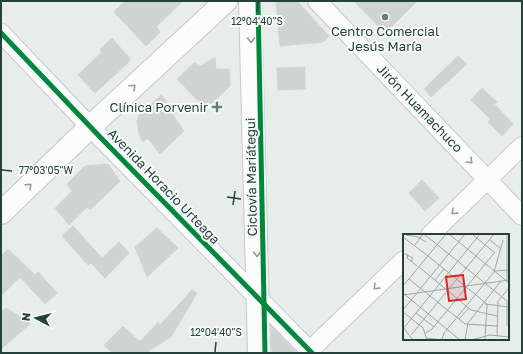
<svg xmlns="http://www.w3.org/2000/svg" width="523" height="354" viewBox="0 0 523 354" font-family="'Golos Text',sans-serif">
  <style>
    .building { fill: #cfd4d2; stroke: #d1d6d4 }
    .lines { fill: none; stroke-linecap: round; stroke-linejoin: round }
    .street-casing { stroke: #c5cac8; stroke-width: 20 }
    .secondary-casing { stroke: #c3cbc8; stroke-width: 24 }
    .street { stroke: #fcfcfc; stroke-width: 18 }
    .secondary { stroke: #fcfcfc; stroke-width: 22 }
    .cycleway-casing { stroke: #f7fbf9; stroke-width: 8 }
    .cycleway { stroke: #00873e; stroke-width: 5 }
    .oneway { stroke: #909f9b }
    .ticks { fill: none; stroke: #24423a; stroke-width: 1.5 }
    .poi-dot { fill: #697e78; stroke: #f7fbf9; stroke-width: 1.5 }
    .labels { text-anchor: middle; stroke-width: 4; stroke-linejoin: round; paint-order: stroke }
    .poi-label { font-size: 13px; fill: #24423a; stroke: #f7fbf9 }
    .street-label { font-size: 13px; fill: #24423a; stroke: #f7fbf9 }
    .inset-road { fill: none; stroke: #9aa9a4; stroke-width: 1 }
    .view { fill: #d62828; fill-opacity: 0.15; stroke: #d62828; stroke-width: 2 }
    .inset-edge { fill: none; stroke: #24423a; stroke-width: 2 }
    .ticks-label { font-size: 10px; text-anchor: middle; fill: #24423a; stroke: #f7fbf9; stroke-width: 4; stroke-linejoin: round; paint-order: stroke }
  </style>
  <rect width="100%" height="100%" fill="#e8edeb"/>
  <g class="building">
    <path d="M125,1H183L156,27L160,32L146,46L114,12Z"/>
    <path d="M276,1H297L329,36L323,42L280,46Z"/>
    <path d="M354,1H417L385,33Z"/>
    <path d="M112,38L131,60L95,93L78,75L102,52L100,49Z"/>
    <path d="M458,56L467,64L431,97L424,89Z"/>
    <path d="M215,57L216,69H229L230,86L206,109L177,79L194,63L201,66Z"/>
    <path d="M305,67V89L278,90L277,68Z"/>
    <path d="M482,88L497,102L494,104L513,124L502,136L488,122L490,119L471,100Z"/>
    <path d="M161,95L176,113L173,115L184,131L160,154L148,138L143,142L139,134L137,121L139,115Z"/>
    <path d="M108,164L120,181L90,210L87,207L69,225L55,208L72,191L67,184L85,166Z"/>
    <path d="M422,180L439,198L425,211L409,193Z"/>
    <path d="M73,226L102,258L119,242L129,253L105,278L91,263L88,265L62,236Z"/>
    <path d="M157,228L178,248L147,277L135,247Z"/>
    <path d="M8,249L35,275L38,272L57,293L45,304L20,277L1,296V256Z"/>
    <path d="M192,290L197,293L171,337L148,351L151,353H113L104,345L123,326L140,342L158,322L160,325Z"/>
    <path d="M6,308L31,323L1,349V312Z"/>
    <path d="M271,326L297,353H272Z"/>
  </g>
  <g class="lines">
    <defs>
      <g id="street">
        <path d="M317,1L522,216"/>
        <path d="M1,33L100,137L312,353"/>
        <path d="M430,235L522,146"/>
        <path d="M307,353L404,260"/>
      </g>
      <g id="secondary">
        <path d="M250,1L259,353"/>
        <path d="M1,213L90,127L226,1"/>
      </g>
    </defs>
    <use href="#street" class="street-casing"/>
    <use href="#secondary" class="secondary-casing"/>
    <use href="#street" class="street"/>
    <use href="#secondary" class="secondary"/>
    <defs>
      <g id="cycleway">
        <path d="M258,1L265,353"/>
        <path d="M1,33L100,137L312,353"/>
      </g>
    </defs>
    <use href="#cycleway" class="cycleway-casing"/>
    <use href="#cycleway" class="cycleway"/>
  </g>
  <defs><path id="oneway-chevron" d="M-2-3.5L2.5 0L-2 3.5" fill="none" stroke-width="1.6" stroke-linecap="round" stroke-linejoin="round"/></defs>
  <g class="oneway">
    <use href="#oneway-chevron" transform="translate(251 40) rotate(89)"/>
    <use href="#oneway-chevron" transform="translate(133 87) rotate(-43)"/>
    <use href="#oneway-chevron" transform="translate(470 161) rotate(46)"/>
    <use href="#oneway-chevron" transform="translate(29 186) rotate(-44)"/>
    <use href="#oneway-chevron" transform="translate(454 212) rotate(136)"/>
    <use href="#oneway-chevron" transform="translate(257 254) rotate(89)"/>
    <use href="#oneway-chevron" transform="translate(376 287) rotate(136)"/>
  </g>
  <path class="ticks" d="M257,12L258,2M2,170L12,171M227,197L241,199M233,205L235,191M215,352L216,342"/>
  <g class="poi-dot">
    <circle cx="385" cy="17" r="4"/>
    <path d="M215 101h4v4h4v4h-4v4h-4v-4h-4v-4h4z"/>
  </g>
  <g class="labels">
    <g class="poi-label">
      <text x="385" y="36">Centro Comercial<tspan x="385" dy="15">Jesús María</tspan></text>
      <text x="208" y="112" text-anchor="end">Clínica Porvenir</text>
    </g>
    <g class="street-label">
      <text transform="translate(420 108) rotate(46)" y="5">Jirón Huamachuco</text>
      <text transform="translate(251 177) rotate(-91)" y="5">Ciclovía Mariátegui</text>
      <text transform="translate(164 186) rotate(46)" y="5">Avenida Horacio Urteaga</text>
    </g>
  </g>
  <g transform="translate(403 234)">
    <rect width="106" height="106" fill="#e8edeb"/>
    <path class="inset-road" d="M21,0L104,67V92M46,0L106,49M69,0L92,19M3,1L15,3L23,8M0,3L25,22M87,6L98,15M12,11L20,0M0,19L10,24L8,27M5,20L4,24L14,32M25,22L84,70M16,33L68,76L94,82M91,37L106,36M6,45L62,90L94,92M32,46L41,35M104,46V0M0,52L43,0M0,59L57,106M0,61L106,46M82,70L106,73M0,76L62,0M0,78L20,94L24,106M13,79L31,93M56,85L66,74M0,93L10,106M0,95L77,0M23,99L29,95L92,18M8,101L91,0M94,102L95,67L106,54M24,104L39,106M39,106L41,99L91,38L100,6M62,106L65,89L98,47M68,106L87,101L106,103M82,106L84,70"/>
    <path class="view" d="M60,41L63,65L46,67L43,43Z"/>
    <rect width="106" height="106" class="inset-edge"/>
  </g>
  <g class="ticks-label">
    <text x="257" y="25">12°04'40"S</text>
    <text x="46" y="174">77°03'05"W</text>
    <text x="216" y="336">12°04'40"S</text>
  </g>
  <rect width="523" height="354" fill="none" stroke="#24423a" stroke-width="4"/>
  <g transform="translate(36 318) rotate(277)" stroke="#f7fbf9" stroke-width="3" paint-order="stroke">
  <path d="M0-3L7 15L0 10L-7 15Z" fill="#24423a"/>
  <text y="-6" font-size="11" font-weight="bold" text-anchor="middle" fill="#24423a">N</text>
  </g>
</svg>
